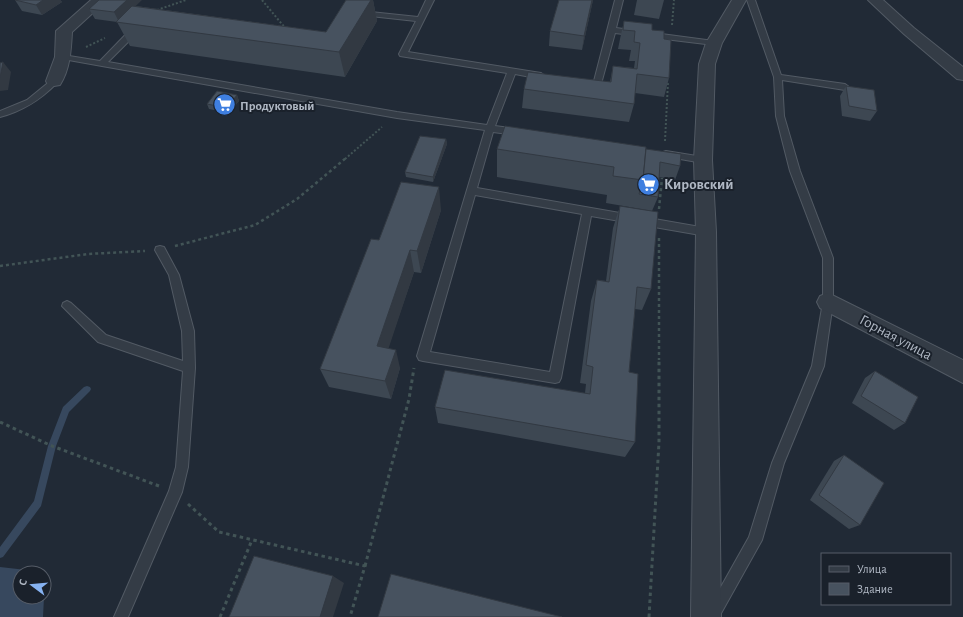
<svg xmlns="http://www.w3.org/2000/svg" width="963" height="617" viewBox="0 0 963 617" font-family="'Alegreya Sans',sans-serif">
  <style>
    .water { fill: #37485e }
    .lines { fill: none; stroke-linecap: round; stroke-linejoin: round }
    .stream { fill: #37485e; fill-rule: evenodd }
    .service-casing { stroke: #525a64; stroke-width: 2 }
    .minor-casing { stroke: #525a64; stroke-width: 2 }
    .tertiary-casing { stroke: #525a64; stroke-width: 2 }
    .path-far2 { stroke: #425456; stroke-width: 2; stroke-dasharray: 2 2; stroke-linecap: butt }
    .path-far1 { stroke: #425456; stroke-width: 2.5; stroke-dasharray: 3 3; stroke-linecap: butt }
    .path { stroke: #425456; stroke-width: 3; stroke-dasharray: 3.5 3.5; stroke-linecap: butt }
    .service { fill: #343c46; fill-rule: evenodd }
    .minor { fill: #343c46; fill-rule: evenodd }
    .tertiary { fill: #343c46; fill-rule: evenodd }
    .wall { fill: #3d4752 }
    .shaded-wall { fill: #323942 }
    .building { fill: #47525f; stroke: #323942 }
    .labels { text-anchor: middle; stroke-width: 4; stroke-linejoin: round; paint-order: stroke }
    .far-poi-label { font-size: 13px; font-weight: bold; fill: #afb7c3; stroke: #1a212b; text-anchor: start }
    .poi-label { font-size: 15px; font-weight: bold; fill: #afb7c3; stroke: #1a212b; text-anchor: start }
    .street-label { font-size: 15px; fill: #afb7c3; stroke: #1a212b }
  </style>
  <rect width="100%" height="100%" fill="#212a36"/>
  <path class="water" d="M0,567L44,572V577V573H20V597H44L43,617H0Z"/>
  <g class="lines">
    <path class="stream" d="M87,386L90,387L91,389L90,391L69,412L56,446L41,506L3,557L0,558V547L34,501L48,446L63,407L84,387Z"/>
    <defs>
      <g id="service">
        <path d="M426,0H434L408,52L541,73L545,76L541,79L515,74L495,126L517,129L521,132L517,135L493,132L477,188L706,228L710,229L711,232L710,235L706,236L591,216L561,378L559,382L555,383L423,361L419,360L417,356L485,130L397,118L102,66L63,59L59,57L63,55L100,61L133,27H136L140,29L139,31L108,62L397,112L487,125L507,73L400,56L399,54L416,21L361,15L357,13L361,11L418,17ZM475,195L582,214L550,372L430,352Z"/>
        <path d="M615,0H623L616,28L714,41L718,43L714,45L615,33L601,84L597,87L583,84V80L594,81Z"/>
        <path d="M747,0H755L781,75L845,84L849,87L845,90L782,80L784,116L800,171L833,258V302L824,366L784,463L762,540L719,617H704L749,537L772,463L812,366L823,302V258L790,171L776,116L774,77Z"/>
        <path d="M54,78L57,79V83C40,100 23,111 0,117V111L27,100Z"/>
        <path d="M666,151L703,157L708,160L703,163L663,156L661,154L663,152Z"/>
        <path d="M160,246L164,247L179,275L194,331L195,368L188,467L182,492L128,617H114L169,491L176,467L183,371L98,342L62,306L63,303L67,301L71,303L106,335L183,361L182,331L169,275L155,250L156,247Z"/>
      </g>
      <g id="minor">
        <path d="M91,0H107L72,32C71,51 70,69 60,85L54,86L48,85L46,81L55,57L56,31Z"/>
        <path d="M868,0H883L914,28L963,67V80L957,79L904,34Z"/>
        <path d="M828,293L963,360V383L820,308L817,302L820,296Z"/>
      </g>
      <path id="tertiary" d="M732,0H746L722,43L715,64L712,160L716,232L721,617H691L696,232L694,160L699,64L706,43Z"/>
    </defs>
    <use href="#service" class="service-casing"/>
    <use href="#minor" class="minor-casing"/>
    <use href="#tertiary" class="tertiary-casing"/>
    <g class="path-far2">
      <path d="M262,0L286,29"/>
      <path d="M157,10L186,0"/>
      <path d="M672,25L674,0"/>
      <path d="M86,47L105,38"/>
      <path d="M665,141L668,82"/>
      <path d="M345,159L382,127"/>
    </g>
    <g class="path-far1">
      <path d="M659,209L662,178"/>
      <path d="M659,238V360"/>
      <path d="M175,246L255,225L297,199L346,158"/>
      <path d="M0,266L88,254L145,251"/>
    </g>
    <g class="path">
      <path d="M0,422L52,446L159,486"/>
      <path d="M188,504L219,532L365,566L350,617"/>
      <path d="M365,566L409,399L414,368"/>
      <path d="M220,617L252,540"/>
      <path d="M649,617L659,442V359"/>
    </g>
    <use href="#service" class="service"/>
    <use href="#minor" class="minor"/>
    <use href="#tertiary" class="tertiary"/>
  </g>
  <g class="wall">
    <path d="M15,0H60L62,2L42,15L22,11Z"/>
    <path d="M346,0H373L377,21L345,77L130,46L117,22L95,19L89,9L136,6L326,32Z"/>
    <path d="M559,0H593L582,50L549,46L550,31Z"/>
    <path d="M637,0H664L659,19L634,15Z"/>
    <path d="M624,21L652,30L664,39L669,78L664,97L635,93L634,104L629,122L522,108L524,89L610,82L613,66L634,68L635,61H629L631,50L618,49L620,39Z"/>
    <path d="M846,86L877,111L870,121L842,116L840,96Z"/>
    <path d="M237,95L239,101L229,113L209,109L207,104Z"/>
    <path d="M446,139L447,144L433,182L406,177L405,172Z"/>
    <path d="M497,149H646L680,166L675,180L659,177L658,197L652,211L606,203L607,195L497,177Z"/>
    <path d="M620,206L651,289L642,310L635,309L629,372L635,442L625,457L438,423L435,407L585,393L586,384L580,383L591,301L597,280L606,281L613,228Z"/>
    <path d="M441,210L421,273L414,272L388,348L400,368L391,399L329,387L320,369L379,240Z"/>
    <path d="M875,371L905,423L894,430L852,403L865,378Z"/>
    <path d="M844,455L860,525L849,529L810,500L834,461Z"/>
  </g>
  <g class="shaded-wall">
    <path d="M43,0H60L62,2L42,15L36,5Z"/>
    <path d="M127,0H142L119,22L114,12Z"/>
    <path d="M371,0H373L377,21L345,77L339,52Z"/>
    <path d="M592,0H593L582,50L584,36Z"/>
    <path d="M3,62L11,72L8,90L0,91V78Z"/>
    <path d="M237,95L239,101L229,113L227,108Z"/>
    <path d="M446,139L447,144L433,182V177Z"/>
    <path d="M439,187L441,210L421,273L417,251Z"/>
    <path d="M410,250L414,272L383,365L377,346Z"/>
    <path d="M396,350L400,368L391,399L385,381Z"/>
    <path d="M333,576L344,583L333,617H320Z"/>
  </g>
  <g class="building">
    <path d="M15,0H43L36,5Z"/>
    <path d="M99,0H127L114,12L89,9Z"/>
    <path d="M346,0H371L339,52L116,22L132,6L326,32Z"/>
    <path d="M559,0H592L584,36L550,31Z"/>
    <path d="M624,21L652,24V30L664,31V39L671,40L669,78L637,74L634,104L524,89L528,72L611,82L613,66L637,69L640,43L634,42L635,31L623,30Z"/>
    <path d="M3,62L0,78V63Z"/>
    <path d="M846,86L874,90L877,111L849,106Z"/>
    <path d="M217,91L237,95L227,108L207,104Z"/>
    <path d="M505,126L646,147L643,180L613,176L614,167L497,149Z"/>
    <path d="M420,136L446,139L433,177L405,172Z"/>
    <path d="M646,149L681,154L680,166L660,162L658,197L639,194L643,180Z"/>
    <path d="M401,182L439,187L417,251L410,250L377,346L396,350L385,381L320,369L371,239L379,240Z"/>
    <path d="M620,206L658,212L651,289L637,287L629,372L638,374L635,442L435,407L445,370L590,394L593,367L586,365L597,280L609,282Z"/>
    <path d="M875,371L918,397L905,423L861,396Z"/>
    <path d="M844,455L884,483L860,525L819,495Z"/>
    <path d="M254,556L333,576L320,617H229Z"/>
    <path d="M391,574L562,617H378Z"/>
  </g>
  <defs>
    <symbol id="supermarket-disc" viewBox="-11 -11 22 22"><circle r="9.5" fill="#3f7fe0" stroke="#1a212b"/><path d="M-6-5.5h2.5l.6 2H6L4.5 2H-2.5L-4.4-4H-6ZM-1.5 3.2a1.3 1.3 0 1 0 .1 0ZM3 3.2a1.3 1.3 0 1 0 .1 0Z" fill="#fff"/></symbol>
  </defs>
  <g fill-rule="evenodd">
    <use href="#supermarket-disc" x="212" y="92" width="25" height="25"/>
    <use href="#supermarket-disc" x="636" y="172" width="25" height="25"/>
  </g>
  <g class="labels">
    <g class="far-poi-label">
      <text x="240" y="110">Продуктовый</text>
    </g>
    <g class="poi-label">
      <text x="664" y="189">Кировский</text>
    </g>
    <g class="street-label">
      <text transform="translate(896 337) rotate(28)" y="5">Горная улица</text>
    </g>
  </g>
  <rect x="821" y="553" width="130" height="52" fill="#1a212b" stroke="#565d68"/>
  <rect x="829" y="566" width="20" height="6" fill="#343c46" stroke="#565d68"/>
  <text x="857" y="573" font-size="12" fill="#afb7c3">Улица</text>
  <rect x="829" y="583" width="20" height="12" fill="#47525f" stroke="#565d68"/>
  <text x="857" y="593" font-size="12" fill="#afb7c3">Здание</text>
  <g transform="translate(32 585) rotate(286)"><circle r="19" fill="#1a212b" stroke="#565d68"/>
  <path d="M0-3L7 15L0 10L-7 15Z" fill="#86b2f1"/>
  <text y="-6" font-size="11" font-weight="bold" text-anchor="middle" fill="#afb7c3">С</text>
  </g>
</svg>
